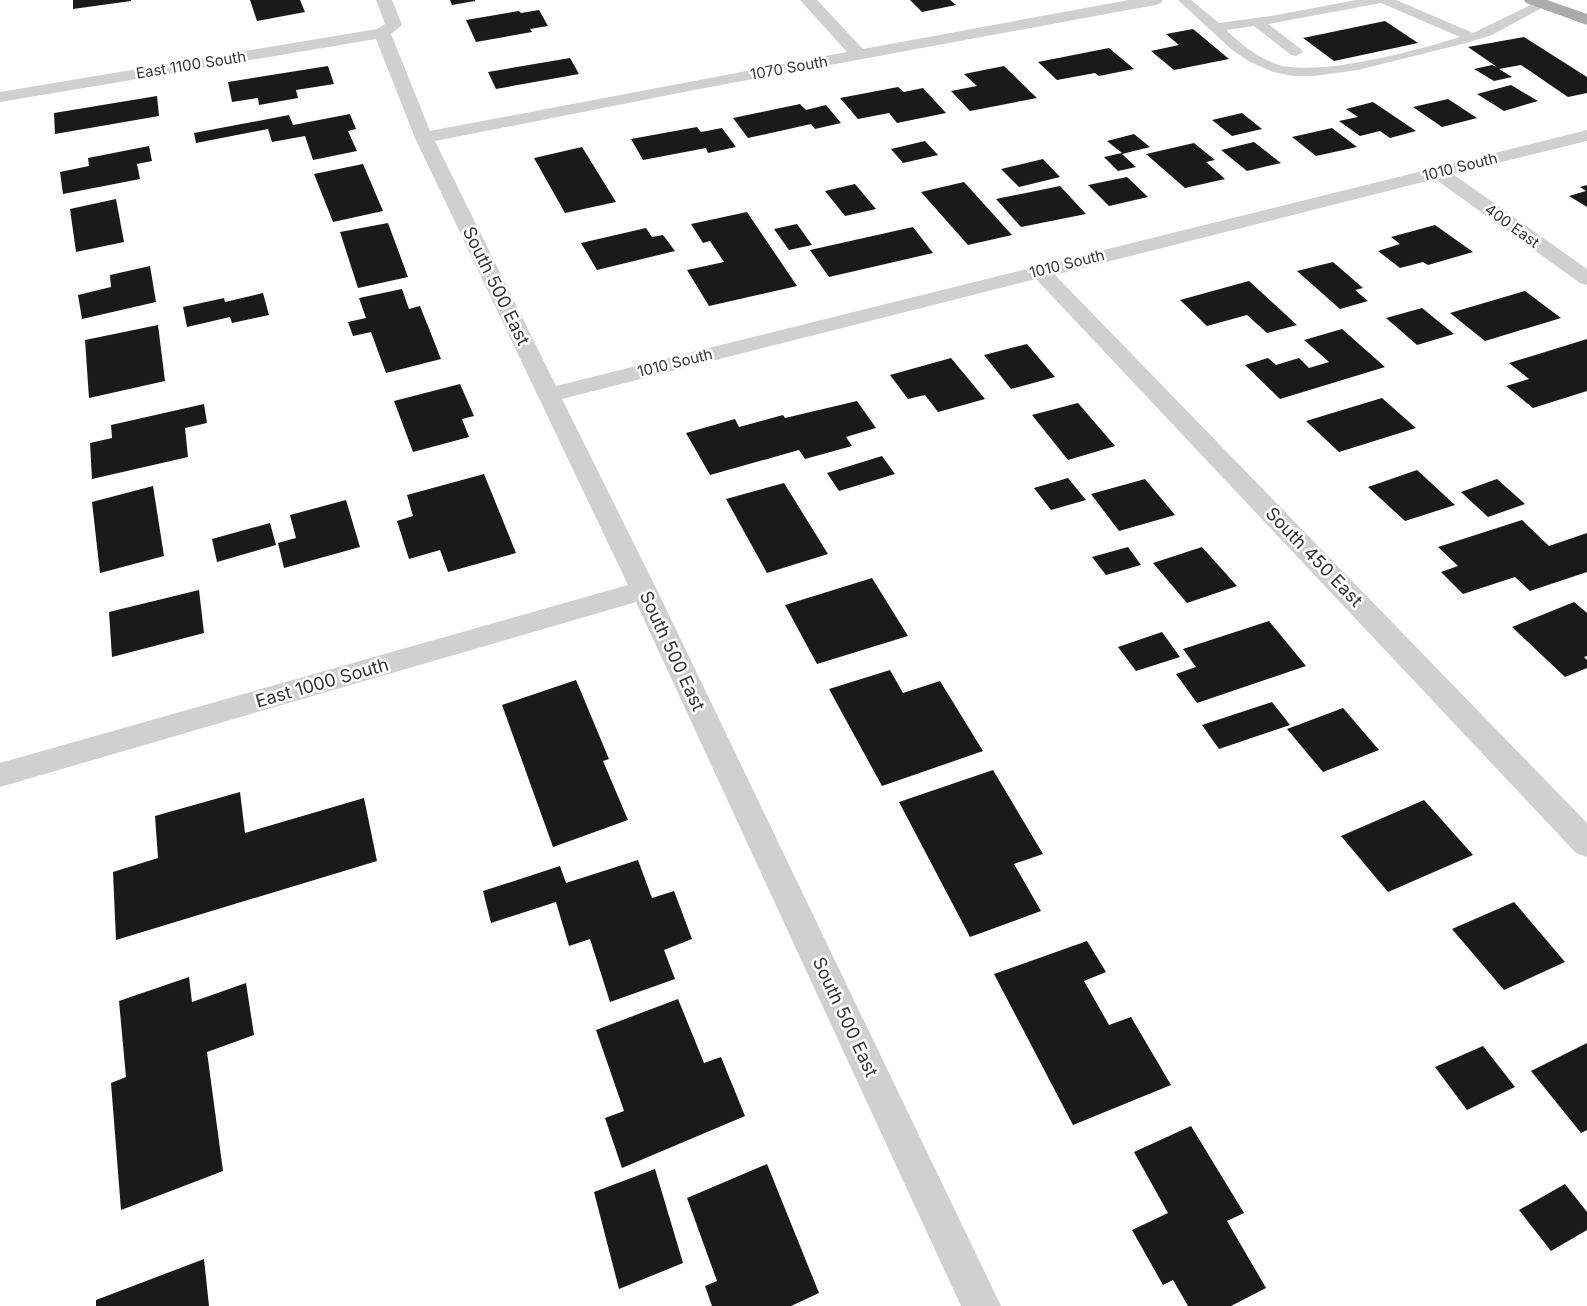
<svg xmlns="http://www.w3.org/2000/svg" width="1587" height="1306" viewBox="0 0 1587 1306" font-family="Inter,sans-serif">
  <style>
    .building { fill: #1a1a1a }
    .lines { fill: none; stroke-linecap: round; stroke-linejoin: round }
    .service { fill: #d0d0d0; fill-rule: evenodd }
    .minor { fill: #d0d0d0; fill-rule: evenodd }
    .primary { fill: #ababab; fill-rule: evenodd }
    .labels { text-anchor: middle; stroke-width: 5; stroke-linejoin: round; paint-order: stroke }
    .far-street-label { font-size: 15px; fill: #333; stroke: #fff }
    .street-label { font-size: 18px; fill: #333; stroke: #fff }
  </style>
  <rect width="100%" height="100%" fill="#fff"/>
  <g class="building">
    <path d="M73,0H131V1L73,9Z"/>
    <path d="M250,0H300L305,12L257,21Z"/>
    <path d="M450,0H475V1L452,5Z"/>
    <path d="M910,0H950L956,5L922,12Z"/>
    <path d="M539,10L548,26L530,29L532,32L476,42L466,20L519,11L521,13Z"/>
    <path d="M1385,21L1418,43L1334,61L1303,38Z"/>
    <path d="M1193,29L1229,59L1174,70L1151,51L1179,45L1166,34Z"/>
    <path d="M1524,37L1587,77V93L1568,97L1521,65L1499,69L1512,77L1494,81L1474,69L1492,65L1497,67L1468,47Z"/>
    <path d="M1109,48L1134,69L1099,76L1095,73L1057,80L1038,62Z"/>
    <path d="M570,58L579,74L496,89L488,72Z"/>
    <path d="M328,66L334,84L296,90L298,98L259,105L258,98L232,102L228,82Z"/>
    <path d="M1004,66L1037,98L970,111L951,91L977,86L964,74Z"/>
    <path d="M1511,85L1538,101L1504,111L1477,94Z"/>
    <path d="M898,87L904,92L923,88L946,113L897,123L889,113L858,119L840,98Z"/>
    <path d="M157,96L159,116L55,134L54,113Z"/>
    <path d="M1448,99L1477,118L1442,127L1413,107Z"/>
    <path d="M1373,102L1416,131L1390,138L1380,131L1360,136L1339,121L1358,117L1346,109Z"/>
    <path d="M800,104L806,110L826,105L841,123L815,129L811,124L748,138L733,118Z"/>
    <path d="M1242,113L1262,129L1232,136L1212,120Z"/>
    <path d="M350,114L356,129L348,131L357,151L313,160L305,136L272,142L268,129L196,143L194,133L289,115L293,125Z"/>
    <path d="M697,127L701,132L722,128L736,147L708,153L706,148L643,160L631,139Z"/>
    <path d="M1332,128L1357,147L1316,156L1292,137Z"/>
    <path d="M1134,134L1150,147L1122,154L1136,167L1118,171L1104,157L1122,153L1107,141Z"/>
    <path d="M925,141L938,155L903,163L891,149Z"/>
    <path d="M1254,142L1281,163L1247,171L1221,150Z"/>
    <path d="M1194,143L1215,160L1206,162L1225,179L1185,188L1146,154Z"/>
    <path d="M149,146L152,161L137,164L140,179L63,194L60,172L89,166L88,158Z"/>
    <path d="M582,147L616,202L565,213L534,158Z"/>
    <path d="M1043,159L1060,177L1019,187L1001,169Z"/>
    <path d="M363,164L383,211L333,222L314,174Z"/>
    <path d="M1127,177L1148,197L1109,206L1088,185Z"/>
    <path d="M964,182L1012,235L968,245L921,192Z"/>
    <path d="M855,184L876,209L845,216L825,191Z"/>
    <path d="M1587,185V207L1569,196L1586,191L1580,187Z"/>
    <path d="M1060,186L1086,214L1021,227L996,199Z"/>
    <path d="M116,199L124,242L76,252L70,209Z"/>
    <path d="M747,212L797,286L709,306L687,270L724,262L710,241L703,243L691,224Z"/>
    <path d="M388,223L408,277L358,288L340,232Z"/>
    <path d="M797,224L812,245L789,250L774,229Z"/>
    <path d="M1435,225L1473,252L1428,265L1423,262L1400,268L1378,251L1400,244L1391,237Z"/>
    <path d="M913,227L933,253L829,277L810,250Z"/>
    <path d="M646,228L652,237L663,235L675,251L597,270L581,243Z"/>
    <path d="M1333,262L1363,288L1355,290L1368,301L1340,309L1297,271Z"/>
    <path d="M150,266L156,302L82,319L78,295L111,287L110,275Z"/>
    <path d="M1249,281L1297,325L1267,333L1247,315L1207,326L1180,300Z"/>
    <path d="M402,289L409,309L420,306L441,359L386,373L371,332L353,336L348,322L366,318L359,298Z"/>
    <path d="M1525,291L1561,318L1485,341L1450,313Z"/>
    <path d="M263,293L269,315L232,323L230,317L187,327L183,307L224,298L225,302Z"/>
    <path d="M1422,308L1454,334L1417,345L1386,318Z"/>
    <path d="M158,325L165,381L89,398L85,340Z"/>
    <path d="M1342,329L1385,367L1280,399L1245,365L1268,358L1276,365L1299,358L1309,368L1329,362L1304,340Z"/>
    <path d="M1587,339V391L1533,408L1506,386L1529,379L1509,363Z"/>
    <path d="M1027,344L1055,377L1011,389L984,355Z"/>
    <path d="M951,358L985,399L938,412L925,395L908,399L890,375Z"/>
    <path d="M460,384L474,416L462,419L469,437L413,452L394,401Z"/>
    <path d="M1382,398L1416,428L1339,452L1306,421Z"/>
    <path d="M857,401L876,428L846,437L852,446L805,459L799,450L710,475L686,433L735,419L739,427L783,415L785,418Z"/>
    <path d="M1078,403L1115,446L1068,460L1032,415Z"/>
    <path d="M204,404L207,423L185,428L188,457L92,479L90,443L112,438L111,425Z"/>
    <path d="M882,456L895,474L839,491L827,473Z"/>
    <path d="M1417,470L1455,505L1405,521L1368,487Z"/>
    <path d="M484,474L516,553L448,572L440,550L409,559L397,521L413,516L407,495Z"/>
    <path d="M1068,478L1086,500L1051,510L1034,488Z"/>
    <path d="M1145,479L1175,515L1119,531L1091,494Z"/>
    <path d="M1497,479L1525,504L1488,517L1461,492Z"/>
    <path d="M784,483L828,554L767,573L726,499Z"/>
    <path d="M153,486L164,556L100,573L92,502Z"/>
    <path d="M346,500L360,547L284,568L278,543L296,538L290,515Z"/>
    <path d="M1522,520L1549,546L1587,533V572L1530,591L1515,577L1463,594L1441,572L1458,566L1438,547Z"/>
    <path d="M270,523L276,545L217,562L212,539Z"/>
    <path d="M1128,547L1141,565L1106,575L1092,557Z"/>
    <path d="M1202,547L1237,586L1187,603L1153,563Z"/>
    <path d="M872,578L908,636L817,664L785,605Z"/>
    <path d="M199,590L204,633L112,657L109,612Z"/>
    <path d="M1574,602L1587,613V656L1584,657L1587,660V668L1565,677L1512,627Z"/>
    <path d="M1269,621L1306,666L1197,703L1176,674L1196,667L1183,649Z"/>
    <path d="M1162,632L1180,657L1136,671L1118,647Z"/>
    <path d="M890,670L903,693L940,681L983,751L882,786L829,689Z"/>
    <path d="M576,680L609,759L603,761L628,820L553,847L502,705Z"/>
    <path d="M1272,702L1290,725L1219,749L1202,725Z"/>
    <path d="M1343,708L1379,750L1323,772L1287,729Z"/>
    <path d="M993,770L1043,854L1014,864L1041,911L970,937L899,802Z"/>
    <path d="M240,792L245,833L364,798L377,861L116,940L113,872L158,858L155,816Z"/>
    <path d="M1424,800L1473,855L1388,892L1341,836Z"/>
    <path d="M638,860L652,898L674,891L692,939L664,950L675,979L610,1002L590,939L569,946L556,902L491,923L483,891L560,866L566,883Z"/>
    <path d="M1514,902L1565,962L1504,990L1452,929Z"/>
    <path d="M1087,941L1106,972L1084,981L1109,1025L1131,1017L1171,1085L1073,1125L994,974Z"/>
    <path d="M189,977L192,1002L246,983L254,1035L207,1052L223,1171L121,1210L111,1083L126,1077L119,1001Z"/>
    <path d="M678,999L704,1063L721,1057L745,1116L622,1168L605,1118L624,1111L596,1030Z"/>
    <path d="M1587,1043V1130L1581,1133L1531,1071Z"/>
    <path d="M1483,1046L1515,1087L1467,1110L1435,1067Z"/>
    <path d="M1191,1126L1244,1213L1227,1221L1266,1288L1231,1306H1188L1173,1280L1163,1285L1132,1230L1168,1213L1134,1152Z"/>
    <path d="M767,1164L819,1293L791,1306H712L705,1286L717,1281L687,1198Z"/>
    <path d="M655,1169L683,1263L619,1289L594,1192Z"/>
    <path d="M1565,1184L1587,1212V1230L1551,1251L1519,1210Z"/>
    <path d="M204,1259L209,1306H96V1300Z"/>
  </g>
  <g class="lines">
    <path class="service" d="M1178,0H1191L1219,23L1271,16L1357,0H1396L1473,33L1539,1H1547L1549,4L1492,35L1466,43L1358,70L1314,76H1293L1273,72L1250,62L1231,49ZM1381,3L1460,37C1419,50 1316,78 1276,64C1256,57 1241,44 1226,30L1254,26L1291,55L1296,56L1303,52L1301,49L1268,24Z"/>
    <path class="minor" d="M376,0H392L402,25L391,34L430,131L847,52L800,0H817L863,49L1129,0H1163L1161,3L1155,5L694,90L435,141L556,386L1587,130V141L1453,174L1587,269V285L1580,283L1435,179L1055,275L1587,823V857L1576,853L1036,279L562,399L657,590L1001,1306H961L636,602L0,787V763L628,585L415,138L376,39L0,102V92L377,29L385,24Z"/>
    <path class="primary" d="M1524,0H1547L1587,14V25L1526,3Z"/>
  </g>
  <g class="labels">
    <g class="far-street-label">
      <text transform="translate(191 65) rotate(-9)" y="5">East 1100 South</text>
      <text transform="translate(789 68) rotate(-10)" y="5">1070 South</text>
      <text transform="translate(1460 167) rotate(-14)" y="5">1010 South</text>
      <text transform="translate(1512 226) rotate(36)" y="5">400 East</text>
      <text transform="translate(1067 264) rotate(-14)" y="5">1010 South</text>
      <text transform="translate(675 363) rotate(-14)" y="5">1010 South</text>
    </g>
    <g class="street-label">
      <text transform="translate(496 286) rotate(64)" y="6">South 500 East</text>
      <text transform="translate(1314 557) rotate(46)" y="6">South 450 East</text>
      <text transform="translate(672 651) rotate(65)" y="6">South 500 East</text>
      <text transform="translate(322 683) rotate(-16)" y="6">East 1000 South</text>
      <text transform="translate(845 1017) rotate(65)" y="6">South 500 East</text>
    </g>
  </g>
</svg>
